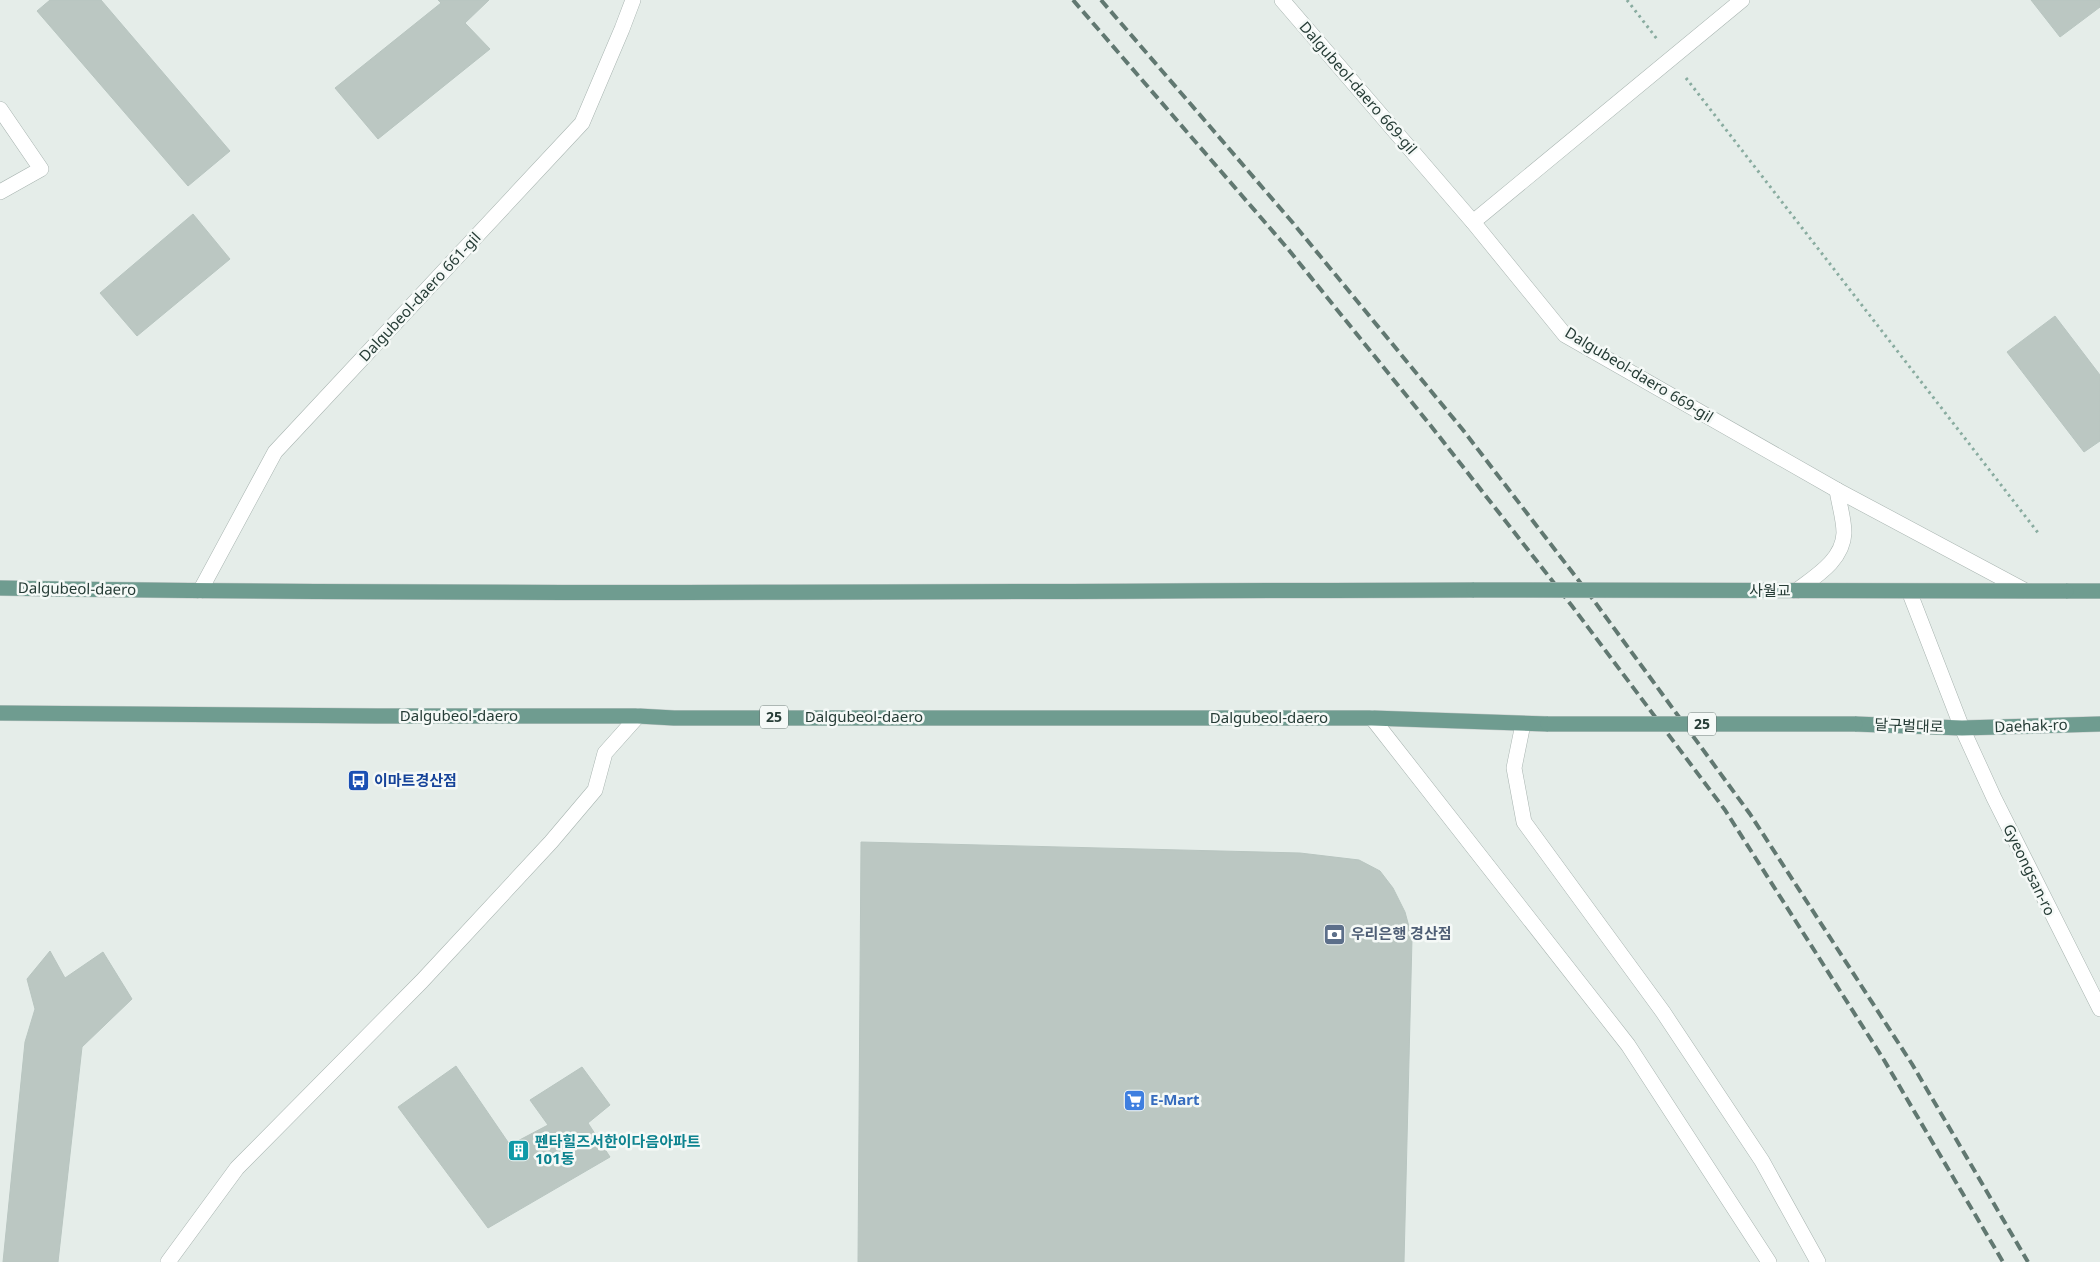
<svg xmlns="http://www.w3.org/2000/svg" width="2100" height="1262" viewBox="0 0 2100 1262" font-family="'Noto Sans','Noto Sans KR',sans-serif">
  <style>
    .building { fill: #bbc7c2; stroke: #b8c5c0 }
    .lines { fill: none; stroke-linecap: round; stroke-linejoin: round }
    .minor-casing { stroke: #a8b4b0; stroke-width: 16 }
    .major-casing { stroke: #c2c8c7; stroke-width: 16 }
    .path { stroke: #89aca0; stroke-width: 3; stroke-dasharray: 2.5 4; stroke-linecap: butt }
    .minor { stroke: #fff; stroke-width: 15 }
    .major { stroke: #6f9c90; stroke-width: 15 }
    .rail { stroke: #617871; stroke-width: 4; stroke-dasharray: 10 5; stroke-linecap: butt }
    .major-bridge-casing { stroke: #c2c8c7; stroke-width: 16; stroke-linecap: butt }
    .major-bridge { stroke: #6f9c90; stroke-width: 15 }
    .labels { text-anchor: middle; stroke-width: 5; stroke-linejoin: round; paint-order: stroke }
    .shield { fill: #f5f9f7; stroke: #647570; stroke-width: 1 }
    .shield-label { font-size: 14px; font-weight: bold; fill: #263c36 }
    .street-label { font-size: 15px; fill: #263c36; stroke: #f5f9f7 }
    .transit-label { font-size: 15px; font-weight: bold; fill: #164399; stroke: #f5f9f7; text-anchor: start }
    .service-label { font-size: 15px; font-weight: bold; fill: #4e5e75; stroke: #f5f9f7; text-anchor: start }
    .shop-label { font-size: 15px; font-weight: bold; fill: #366cbe; stroke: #f5f9f7; text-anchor: start }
    .culture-label { font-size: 15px; font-weight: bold; fill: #0d838f; stroke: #f5f9f7; text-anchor: start }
  </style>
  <rect width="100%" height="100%" fill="#e5ede9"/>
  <g class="building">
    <path d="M50,0H101L230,151L188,186L37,11Z"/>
    <path d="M438,0H489L465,23L490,49L378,139L335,88L441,3Z"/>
    <path d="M2031,0H2100V7L2060,37Z"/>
    <path d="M193,214L230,259L137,336L100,293Z"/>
    <path d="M2055,316L2100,375V441L2084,452L2007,352Z"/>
    <path d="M861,842L1300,853L1359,860L1380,871L1393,888L1405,912L1412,938L1404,1262H858Z"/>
    <path d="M50,951L65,978L103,952L132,999L82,1047L58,1262H3L25,1042L35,1009L27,979Z"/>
    <path d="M456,1066L510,1145L548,1125L530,1100L582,1067L610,1105L588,1123L610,1157L488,1228L398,1107Z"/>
  </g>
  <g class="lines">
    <defs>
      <g id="minor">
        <path d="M1282,0L1473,222L1565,335L1837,490L2026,591"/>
        <path d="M0,109L41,169L0,192"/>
        <path d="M1473,222L1742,0"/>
        <path d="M200,591L275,452L582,123L622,29L633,0"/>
        <path d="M1796,591C1816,576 1843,560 1844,533C1844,519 1839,504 1837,490"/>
        <path d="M1909,591L1962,728L1994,798L2100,1009"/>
        <path d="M1372,718L1628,1045L1769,1262"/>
        <path d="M1523,724L1514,768L1524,822L1663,1012L1762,1161L1818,1262"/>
        <path d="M168,1262L237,1168L422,981L551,842L595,790L605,753L638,716"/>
      </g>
      <g id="major">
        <path d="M0,588C491,596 982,591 1474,590"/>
        <path d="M2066,591H2100"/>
        <path d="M0,713L377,716H638L674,718H1372L1548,724"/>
        <path d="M1855,724L1962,728L2100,724"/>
      </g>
    </defs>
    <use href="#minor" class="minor-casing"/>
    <use href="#major" class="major-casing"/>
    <g class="path">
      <path d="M1627,0L1657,39"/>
      <path d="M1686,78L2039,534"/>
    </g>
    <use href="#minor" class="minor"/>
    <use href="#major" class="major"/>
    <g class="rail">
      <path d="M1073,0L1288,249L1431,426L1572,606L1725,810L1884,1060L2003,1262"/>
      <path d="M1101,0L1293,223L1463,430L1589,594L1750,814L1912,1064L2028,1262"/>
    </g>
    <defs>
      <g id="major-bridge">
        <path d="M1474,590L2066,591"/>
        <path d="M1548,724H1855"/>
      </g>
    </defs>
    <use href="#major-bridge" class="major-bridge-casing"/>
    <use href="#major-bridge" class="major-bridge"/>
  </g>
  <defs>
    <symbol id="bus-square" viewBox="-11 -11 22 22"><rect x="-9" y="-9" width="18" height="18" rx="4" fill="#1a4fb4" stroke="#f5f9f7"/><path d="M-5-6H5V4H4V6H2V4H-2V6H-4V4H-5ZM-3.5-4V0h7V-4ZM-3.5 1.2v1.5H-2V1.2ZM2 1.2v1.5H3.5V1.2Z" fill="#fff"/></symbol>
    <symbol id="bank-square" viewBox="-11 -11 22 22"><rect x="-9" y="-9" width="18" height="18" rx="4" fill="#5c6f8a" stroke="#f5f9f7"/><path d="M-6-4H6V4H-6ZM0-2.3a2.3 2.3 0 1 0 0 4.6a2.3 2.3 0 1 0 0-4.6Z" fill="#fff"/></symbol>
    <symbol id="supermarket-square" viewBox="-11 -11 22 22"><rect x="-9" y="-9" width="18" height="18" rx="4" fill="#3f7fe0" stroke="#f5f9f7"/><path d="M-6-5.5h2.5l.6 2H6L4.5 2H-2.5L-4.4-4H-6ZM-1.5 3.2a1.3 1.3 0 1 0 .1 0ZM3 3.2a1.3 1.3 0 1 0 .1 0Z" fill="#fff"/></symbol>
    <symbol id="building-square" viewBox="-11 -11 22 22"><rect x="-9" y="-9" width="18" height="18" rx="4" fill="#0f9aa8" stroke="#f5f9f7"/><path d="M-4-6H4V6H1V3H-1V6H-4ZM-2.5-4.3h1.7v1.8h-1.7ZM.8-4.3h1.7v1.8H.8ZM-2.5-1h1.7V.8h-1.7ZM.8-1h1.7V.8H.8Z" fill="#fff"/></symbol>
  </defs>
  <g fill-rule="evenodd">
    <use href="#bus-square" x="346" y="768" width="25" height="25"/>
    <use href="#bank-square" x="1322" y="922" width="25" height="25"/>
    <use href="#supermarket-square" x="1122" y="1088" width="25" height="25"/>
    <use href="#building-square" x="506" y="1138" width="25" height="25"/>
  </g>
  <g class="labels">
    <g class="shield">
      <rect x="760" y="705.5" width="28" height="23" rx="4"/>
      <rect x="1688" y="712.5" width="28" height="23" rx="4"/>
    </g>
    <g class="shield-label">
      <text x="774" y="722">25</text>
      <text x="1702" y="729">25</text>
    </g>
    <g class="street-label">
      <text transform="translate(1358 88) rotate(49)" y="5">Dalgubeol-daero 669-gil</text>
      <text transform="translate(420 297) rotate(-47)" y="5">Dalgubeol-daero 661-gil</text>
      <text transform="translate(1639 375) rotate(31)" y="5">Dalgubeol-daero 669-gil</text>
      <text transform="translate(77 589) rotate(1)" y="5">Dalgubeol-daero</text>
      <text x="1770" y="596">사월교</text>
      <text x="459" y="721">Dalgubeol-daero</text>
      <text x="864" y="722">Dalgubeol-daero</text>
      <text x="1269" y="723">Dalgubeol-daero</text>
      <text transform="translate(1909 726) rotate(2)" y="5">달구벌대로</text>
      <text transform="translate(2031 726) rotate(-2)" y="5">Daehak-ro</text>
      <text transform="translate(2029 870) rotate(64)" y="5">Gyeongsan-ro</text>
    </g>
    <g class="transit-label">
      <text x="374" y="786">이마트경산점</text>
    </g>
    <g class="service-label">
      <text x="1351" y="939">우리은행 경산점</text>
    </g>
    <g class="shop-label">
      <text x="1150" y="1105">E-Mart</text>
    </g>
    <g class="culture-label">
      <text x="535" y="1147">펜타힐즈서한이다음아파트<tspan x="535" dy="17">101동</tspan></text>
    </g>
  </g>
</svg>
